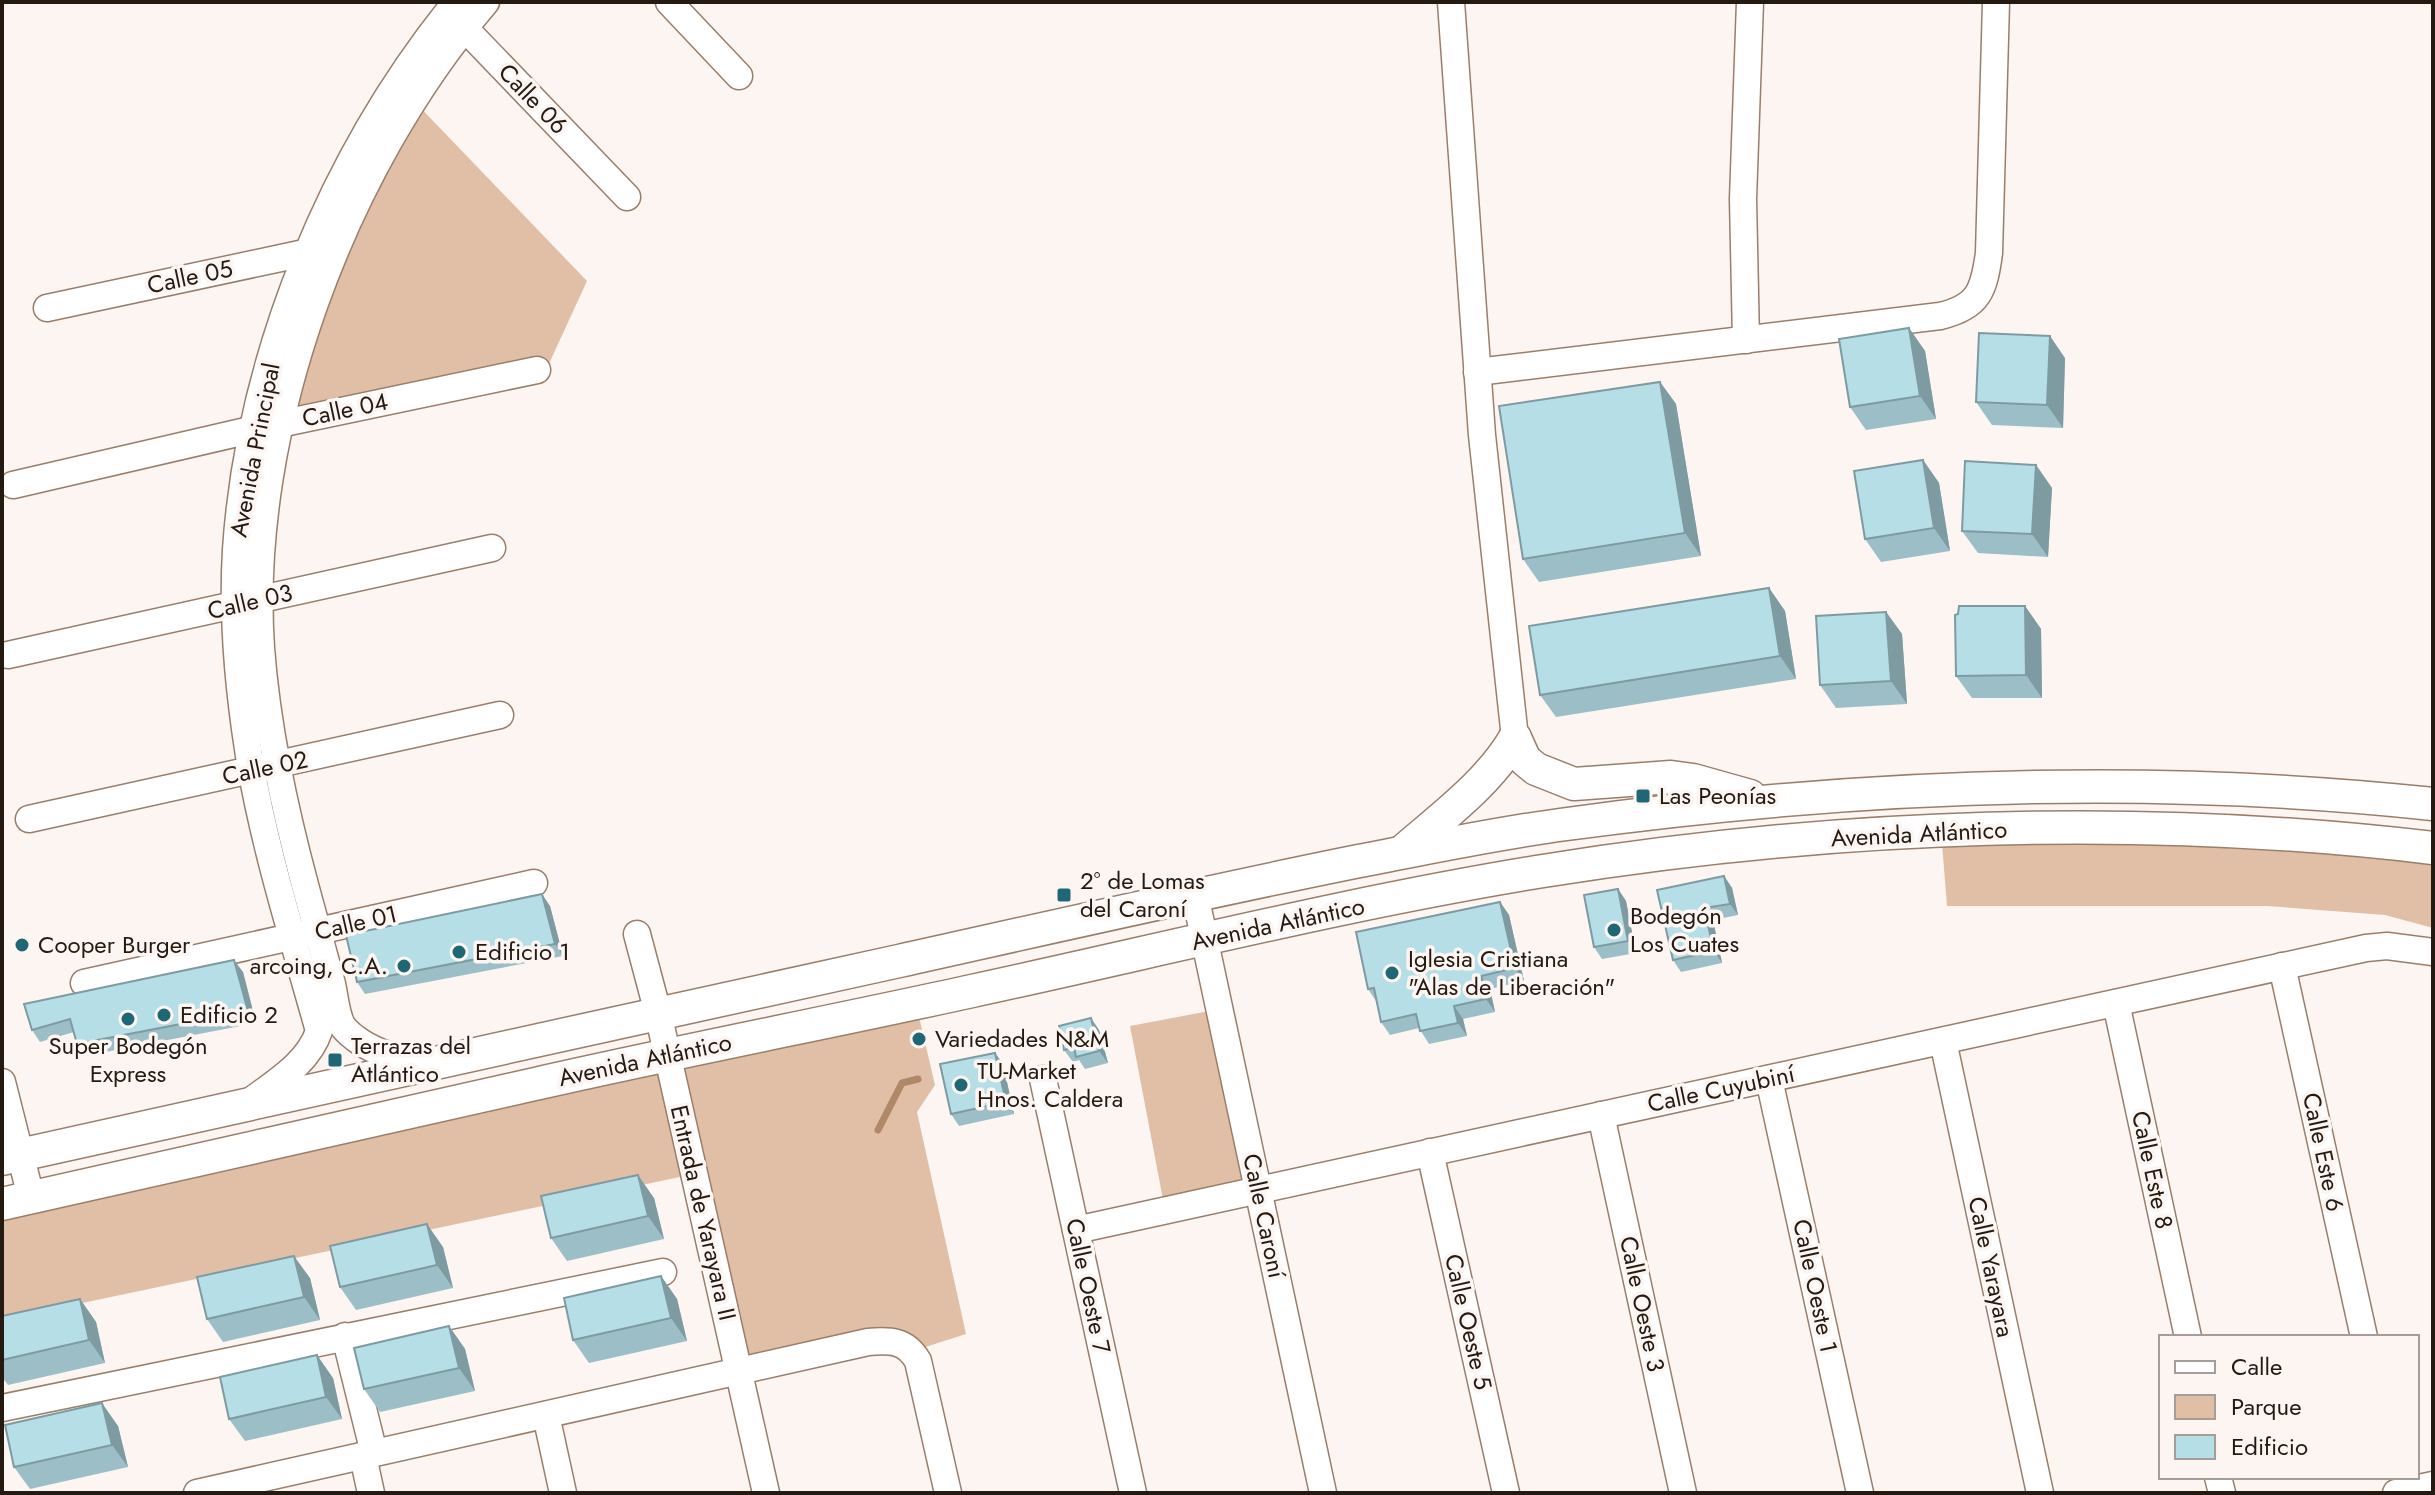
<svg xmlns="http://www.w3.org/2000/svg" width="2435" height="1495" viewBox="0 0 2435 1495" font-family="Jost,sans-serif">
  <style>
    .green { fill: #e1bfa7 }
    .lines { fill: none; stroke-linecap: round; stroke-linejoin: round }
    .stream { stroke: #af886a; stroke-width: 7 }
    .minor-casing { stroke: #9a7e6a; stroke-width: 29 }
    .major-casing { stroke: #9a7e6a; stroke-width: 35 }
    .minor { stroke: #fff; stroke-width: 26 }
    .major { stroke: #fff; stroke-width: 32 }
    .wall { fill: #9cbfc7 }
    .shaded-wall { fill: #7f9ba2 }
    .building { fill: #b5dee7; stroke: #7f9ba2; stroke-width: 2 }
    .poi-dot { fill: #1f6774; stroke: #fcf5f1; stroke-width: 3 }
    .labels { text-anchor: middle; stroke-width: 7; stroke-linejoin: round; paint-order: stroke }
    .street-label { font-size: 24px; fill: #241a12; stroke: #fcf5f1 }
    .poi-label { font-size: 24px; fill: #241a12; stroke: #fcf5f1; text-anchor: start }
  </style>
  <rect width="100%" height="100%" fill="#fcf5f1"/>
  <g class="green">
    <path d="M413,100L587,281L547,368L280,424L290,385Z"/>
    <path d="M1941,831L2433,848V928L2385,915L2267,906H1947Z"/>
    <path d="M916,1004L935,1085L917,1112L966,1334L913,1351L906,1345L739,1371L694,1174L2,1320V1204Z"/>
    <path d="M1220,1009L1258,1188L1165,1210L1130,1026Z"/>
  </g>
  <g class="lines">
    <path class="stream" d="M878,1130L902,1083L918,1079"/>
    <defs>
      <g id="minor">
        <path d="M669,2L739,76"/>
        <path d="M1451,2L1482,435L1515,738"/>
        <path d="M452,15L627,197"/>
        <path d="M47,308L309,252L321,257"/>
        <path d="M1746,340L1743,199L1750,2"/>
        <path d="M1477,372L1940,316C1979,307 1984,290 1989,253L1996,2"/>
        <path d="M13,485L255,429L537,370"/>
        <path d="M8,655L492,548"/>
        <path d="M29,819L500,715"/>
        <path d="M1195,895L1323,1493"/>
        <path d="M637,934L658,1013L766,1493"/>
        <path d="M2282,966L2364,1337"/>
        <path d="M84,983L534,883"/>
        <path d="M2116,1003L2188,1337"/>
        <path d="M1943,1041L2040,1493"/>
        <path d="M421,1065C399,1058 374,1053 355,1038C351,1035 345,1030 342,1025C336,1014 335,997 332,984C323,951 314,918 305,885C284,807 267,729 261,648C246,428 343,169 486,2"/>
        <path d="M1043,1079L1133,1493"/>
        <path d="M1769,1079L1860,1493"/>
        <path d="M2,1082L31,1197"/>
        <path d="M248,1103C274,1083 308,1064 319,1031C294,941 262,841 248,749C238,684 232,616 236,550C249,355 333,153 456,2"/>
        <path d="M1601,1115L1683,1493"/>
        <path d="M1430,1152L1506,1493"/>
        <path d="M1076,1230L2366,948L2387,946L2433,952"/>
        <path d="M345,1336L374,1453"/>
        <path d="M2,1408L663,1272"/>
        <path d="M546,1415L563,1493"/>
        <path d="M363,1456L371,1493"/>
        <path d="M2218,1477L2222,1493"/>
        <path d="M197,1493L868,1342C890,1340 906,1340 918,1361L948,1493"/>
        <path d="M2396,1493L2433,1485"/>
      </g>
      <g id="major">
        <path d="M1515,738L1525,760L1536,769L1574,784L1671,777L1693,780L1750,796"/>
        <path d="M1402,852C1442,817 1488,784 1515,738"/>
        <path d="M2,1159C301,1091 600,1027 899,961C1052,927 1205,892 1359,861C1428,848 1497,833 1567,824C1854,785 2144,773 2433,804"/>
        <path d="M2,1204C180,1165 357,1123 535,1084C680,1051 826,1023 972,991C1162,950 1351,902 1543,871C1835,824 2139,813 2433,848"/>
      </g>
    </defs>
    <use href="#minor" class="minor-casing"/>
    <use href="#major" class="major-casing"/>
    <use href="#minor" class="minor"/>
    <use href="#major" class="major"/>
  </g>
  <g class="wall">
    <path d="M1909,328L1925,351L1936,419L1866,430L1850,407Z"/>
    <path d="M2065,358L2063,428L1992,425L1976,402Z"/>
    <path d="M1660,382L1676,404L1701,556L1539,582L1523,559Z"/>
    <path d="M1923,460L1939,483L1950,551L1881,562L1865,539Z"/>
    <path d="M2036,465L2052,488L2048,557L1978,553L1962,531Z"/>
    <path d="M1769,588L1785,611L1796,679L1556,717L1540,695Z"/>
    <path d="M2025,606L2041,629L2042,698H1972L1956,676L1958,614Z"/>
    <path d="M1886,612L1902,634L1907,704L1836,708L1820,685Z"/>
    <path d="M1724,876L1732,888L1738,915L1713,920L1722,963L1681,972L1673,960Z"/>
    <path d="M1618,889L1626,901L1636,953L1602,959L1594,947Z"/>
    <path d="M1500,902L1509,915L1524,981L1490,989L1495,1012L1463,1019L1467,1036L1429,1044L1419,1028L1390,1035L1381,1022L1376,1001L1368,989Z"/>
    <path d="M550,906L563,956L365,994L357,982Z"/>
    <path d="M243,972L256,1023L85,1056L77,1044L74,1032L40,1042L32,1030Z"/>
    <path d="M1099,1030L1108,1063L1085,1069L1079,1060L1073,1062L1064,1050Z"/>
    <path d="M995,1053L1003,1064L1014,1114L959,1126L951,1114Z"/>
    <path d="M654,1198L664,1239L567,1261L551,1238Z"/>
    <path d="M443,1247L453,1288L356,1310L340,1287Z"/>
    <path d="M661,1276L677,1299L687,1341L589,1363L573,1340Z"/>
    <path d="M310,1278L320,1320L223,1342L207,1319Z"/>
    <path d="M80,1299L96,1322L105,1363L8,1385L2,1377V1316Z"/>
    <path d="M449,1326L465,1349L475,1391L380,1412L364,1389Z"/>
    <path d="M333,1378L342,1419L245,1441L229,1419Z"/>
    <path d="M118,1426L128,1467L30,1489L14,1467Z"/>
  </g>
  <g class="shaded-wall">
    <path d="M1909,328L1925,351L1936,419L1920,396Z"/>
    <path d="M2050,336L2065,358L2063,428L2047,405Z"/>
    <path d="M1660,382L1676,404L1701,556L1685,533Z"/>
    <path d="M1923,460L1939,483L1950,551L1934,528Z"/>
    <path d="M2036,465L2052,488L2048,557L2032,534Z"/>
    <path d="M1769,588L1785,611L1796,679L1780,656Z"/>
    <path d="M2025,606L2041,629L2042,698L2026,675Z"/>
    <path d="M1886,612L1902,634L1907,704L1891,681Z"/>
    <path d="M1724,876L1732,888L1738,915L1730,904Z"/>
    <path d="M1618,889L1626,901L1636,953L1628,941Z"/>
    <path d="M542,894L550,906L563,956L555,944Z"/>
    <path d="M1500,902L1509,915L1524,981L1515,968Z"/>
    <path d="M1704,908L1713,920L1722,963L1714,951Z"/>
    <path d="M234,960L243,972L256,1023L248,1011Z"/>
    <path d="M1481,976L1490,989L1495,1012L1486,999Z"/>
    <path d="M1454,1006L1463,1019L1467,1036L1458,1023Z"/>
    <path d="M1091,1018L1099,1030L1108,1063L1099,1051Z"/>
    <path d="M995,1053L1003,1064L1014,1114L1006,1102Z"/>
    <path d="M638,1175L654,1198L664,1239L648,1216Z"/>
    <path d="M427,1224L443,1247L453,1288L437,1265Z"/>
    <path d="M294,1256L310,1278L320,1320L304,1297Z"/>
    <path d="M661,1276L677,1299L687,1341L671,1318Z"/>
    <path d="M80,1299L96,1322L105,1363L89,1340Z"/>
    <path d="M449,1326L465,1349L475,1391L459,1368Z"/>
    <path d="M317,1355L333,1378L342,1419L326,1397Z"/>
    <path d="M102,1403L118,1426L128,1467L112,1445Z"/>
  </g>
  <g class="building">
    <path d="M1909,328L1920,396L1850,407L1839,339Z"/>
    <path d="M1979,333L2050,336L2047,405L1976,402Z"/>
    <path d="M1660,382L1685,533L1523,559L1499,406Z"/>
    <path d="M1923,460L1934,528L1865,539L1854,471Z"/>
    <path d="M1965,461L2036,465L2032,534L1962,531Z"/>
    <path d="M1769,588L1780,656L1540,695L1529,626Z"/>
    <path d="M1959,606H2025L2026,675L1956,676L1955,615L1958,614Z"/>
    <path d="M1886,612L1891,681L1820,685L1816,616Z"/>
    <path d="M1724,876L1730,904L1704,908L1714,951L1673,960L1657,890Z"/>
    <path d="M1618,889L1628,941L1594,947L1584,895Z"/>
    <path d="M542,894L555,944L357,982L346,935Z"/>
    <path d="M1500,902L1515,968L1481,976L1486,999L1454,1006L1458,1023L1420,1031L1416,1014L1381,1022L1374,988L1368,989L1356,932Z"/>
    <path d="M234,960L248,1011L77,1044L70,1019L32,1030L24,1004Z"/>
    <path d="M1091,1018L1099,1051L1076,1057L1074,1047L1064,1050L1059,1026Z"/>
    <path d="M995,1053L1006,1102L951,1114L940,1064Z"/>
    <path d="M638,1175L648,1216L551,1238L541,1196Z"/>
    <path d="M427,1224L437,1265L340,1287L330,1246Z"/>
    <path d="M294,1256L304,1297L207,1319L197,1277Z"/>
    <path d="M661,1276L671,1318L573,1340L564,1298Z"/>
    <path d="M80,1299L89,1340L2,1360V1316Z"/>
    <path d="M449,1326L459,1368L364,1389L354,1348Z"/>
    <path d="M317,1355L326,1397L229,1419L220,1377Z"/>
    <path d="M102,1403L112,1445L14,1467L5,1425Z"/>
  </g>
  <g class="poi-dot">
    <rect x="1635" y="788" width="16" height="16" rx="4"/>
    <rect x="1056" y="887" width="16" height="16" rx="4"/>
    <circle cx="1614" cy="930" r="8"/>
    <circle cx="22" cy="945" r="8"/>
    <circle cx="459" cy="952" r="8"/>
    <circle cx="404" cy="966" r="8"/>
    <circle cx="1392" cy="973" r="8"/>
    <circle cx="164" cy="1015" r="8"/>
    <circle cx="128" cy="1019" r="8"/>
    <circle cx="919" cy="1039" r="8"/>
    <rect x="327" y="1052" width="16" height="16" rx="4"/>
    <circle cx="961" cy="1085" r="8"/>
  </g>
  <g class="labels">
    <g class="street-label">
      <text transform="translate(533 99) rotate(46)" y="8">Calle 06</text>
      <text transform="translate(190 277) rotate(-12)" y="8">Calle 05</text>
      <text transform="translate(345 410) rotate(-12)" y="8">Calle 04</text>
      <text transform="translate(255 450) rotate(-79)" y="8">Avenida Principal</text>
      <text transform="translate(250 602) rotate(-13)" y="8">Calle 03</text>
      <text transform="translate(265 768) rotate(-12)" y="8">Calle 02</text>
      <text transform="translate(1919 834) rotate(-3)" y="8">Avenida Atlántico</text>
      <text transform="translate(356 923) rotate(-13)" y="8">Calle 01</text>
      <text transform="translate(1278 924) rotate(-12)" y="8">Avenida Atlántico</text>
      <text transform="translate(645 1060) rotate(-12)" y="8">Avenida Atlántico</text>
      <text transform="translate(1721 1089) rotate(-12)" y="8">Calle Cuyubiní</text>
      <text transform="translate(2323 1152) rotate(78)" y="8">Calle Este 6</text>
      <text transform="translate(2152 1170) rotate(78)" y="8">Calle Este 8</text>
      <text transform="translate(703 1213) rotate(77)" y="8">Entrada de Yarayara II</text>
      <text transform="translate(1264 1216) rotate(78)" y="8">Calle Caroní</text>
      <text transform="translate(1991 1267) rotate(78)" y="8">Calle Yarayara</text>
      <text transform="translate(1088 1286) rotate(78)" y="8">Calle Oeste 7</text>
      <text transform="translate(1815 1286) rotate(78)" y="8">Calle Oeste 1</text>
      <text transform="translate(1642 1304) rotate(78)" y="8">Calle Oeste 3</text>
      <text transform="translate(1468 1322) rotate(77)" y="8">Calle Oeste 5</text>
    </g>
    <g class="poi-label">
      <text x="1659" y="804">Las Peonías</text>
      <text x="1080" y="889">2° de Lomas<tspan x="1080" dy="28">del Caroní</tspan></text>
      <text x="1630" y="924">Bodegón<tspan x="1630" dy="28">Los Cuates</tspan></text>
      <text x="38" y="953">Cooper Burger</text>
      <text x="475" y="960">Edificio 1</text>
      <text x="1408" y="967">Iglesia Cristiana<tspan x="1408" dy="28">"Alas de Liberación"</tspan></text>
      <text x="388" y="974" text-anchor="end">arcoing, C.A.</text>
      <text x="180" y="1023">Edificio 2</text>
      <text x="935" y="1047">Variedades N&amp;M</text>
      <text x="128" y="1054" text-anchor="middle">Super Bodegón<tspan x="128" dy="28">Express</tspan></text>
      <text x="351" y="1054">Terrazas del<tspan x="351" dy="28">Atlántico</tspan></text>
      <text x="977" y="1079">TU-Market<tspan x="977" dy="28">Hnos. Caldera</tspan></text>
    </g>
  </g>
  <rect width="2435" height="1495" fill="none" stroke="#241a12" stroke-width="8"/>
  <rect x="2159" y="1335" width="260" height="144" fill="#fcf5f1" stroke="#a69d98" stroke-width="2"/>
  <rect x="2175" y="1361" width="40" height="12" fill="#ffffff" stroke="#a69d98" stroke-width="2"/>
  <text x="2231" y="1375" font-size="24" fill="#241a12">Calle</text>
  <rect x="2175" y="1395" width="40" height="24" fill="#e1bfa7" stroke="#a69d98" stroke-width="2"/>
  <text x="2231" y="1415" font-size="24" fill="#241a12">Parque</text>
  <rect x="2175" y="1435" width="40" height="24" fill="#b5dee7" stroke="#a69d98" stroke-width="2"/>
  <text x="2231" y="1455" font-size="24" fill="#241a12">Edificio</text>
</svg>
